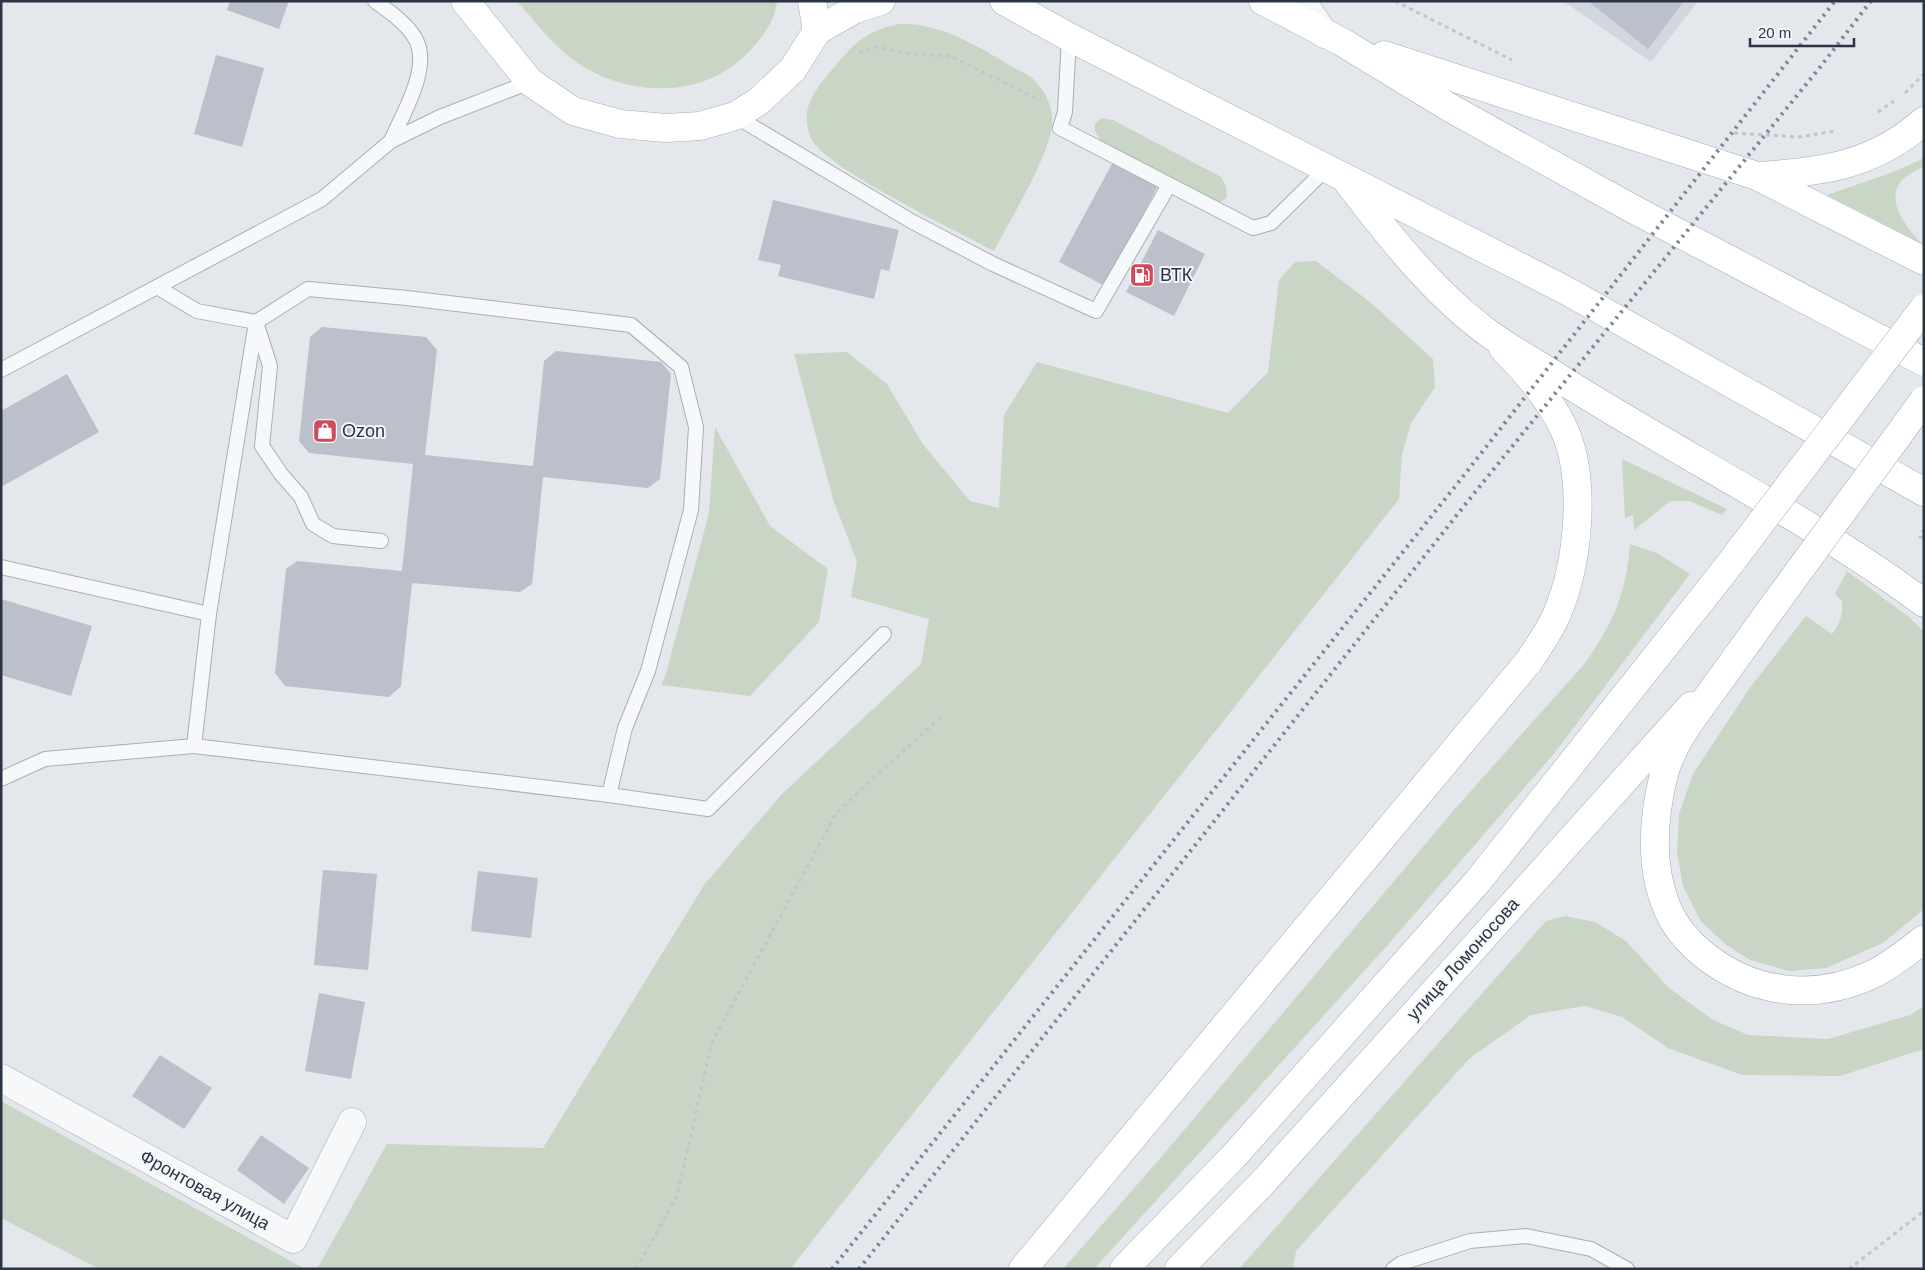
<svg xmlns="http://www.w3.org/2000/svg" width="1925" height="1270" viewBox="0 0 1925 1270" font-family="Helvetica,sans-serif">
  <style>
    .built { fill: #d2d6de }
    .green { fill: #c9d6c5 }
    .building { fill: #bbc0ca }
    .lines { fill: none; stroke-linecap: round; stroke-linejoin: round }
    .service-casing { stroke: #a9aeb7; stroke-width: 16 }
    .minor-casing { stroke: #a9aeb7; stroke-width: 29 }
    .secondary-casing { stroke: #a9aeb7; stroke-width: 29 }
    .primary-casing { stroke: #a3abb8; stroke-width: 29 }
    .path { stroke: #c2c5cb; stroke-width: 3; stroke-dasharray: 4 4; stroke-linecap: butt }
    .service { stroke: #f7f8fa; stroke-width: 14 }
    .minor { stroke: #f7f8fa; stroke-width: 28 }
    .secondary { stroke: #fff; stroke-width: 28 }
    .primary { stroke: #fff; stroke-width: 28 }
    .rail { stroke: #7d8696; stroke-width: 4; stroke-dasharray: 2.5 5; stroke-linecap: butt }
    .secondary-bridge-casing { stroke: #a9aeb7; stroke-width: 29; stroke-linecap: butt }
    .primary-bridge-casing { stroke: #a3abb8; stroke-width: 29; stroke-linecap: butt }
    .secondary-bridge { stroke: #fff; stroke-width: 28 }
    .primary-bridge { stroke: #fff; stroke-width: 28 }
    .labels { text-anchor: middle; stroke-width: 4; stroke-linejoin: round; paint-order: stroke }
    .poi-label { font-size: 18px; fill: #2b3445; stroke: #f4f6f9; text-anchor: start }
    .street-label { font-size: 18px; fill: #2b3445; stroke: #f4f6f9 }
  </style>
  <rect width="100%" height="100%" fill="#e4e7ec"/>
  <path class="built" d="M1563,1H1698L1651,62Z"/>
  <g class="green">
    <path d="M517,1H777C775,19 765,34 753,47C715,92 654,98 601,76C564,60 542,30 517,1Z"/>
    <path d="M899,24C947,22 990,55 1031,77C1044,89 1054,106 1052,125C1049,157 1010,220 994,251C961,233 821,166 811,138C800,112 811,95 827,76C850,48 862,31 899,24Z"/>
    <path d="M1101,118L1113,120L1221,177L1226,186L1227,197L1220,203L1101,142L1095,131V124Z"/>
    <path d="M1924,158V166C1917,170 1909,174 1904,178C1882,198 1907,228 1921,243L1827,195L1896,171Z"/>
    <path d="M1316,261L1370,302L1433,359L1435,387L1411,423L1402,454L1399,499L790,1269H317L387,1144L543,1148L704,885L781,795L921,664L929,619L851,597L857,562L833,499L794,354L847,352L887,384L923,444L970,501L999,508L1004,415L1037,362L1228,413L1268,372L1279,280L1295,262Z"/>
    <path d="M715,427L770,526L828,569L819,622L750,696L661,685L665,677L709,513Z"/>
    <path d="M1622,459L1727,509L1722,515L1689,501H1670L1634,530L1633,515L1625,518Z"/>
    <path d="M1630,544L1657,553L1690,574L1553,755L1385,948L1094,1269H1063L1157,1162L1454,810L1586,662C1614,620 1626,595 1630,544Z"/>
    <path d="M1847,571L1910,618L1924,632V909L1883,943L1826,968L1789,971L1750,960L1725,944L1700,920L1683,886L1677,852L1679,814L1693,774L1749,689L1806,616L1832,634C1840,623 1843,615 1842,601L1835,594Z"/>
    <path d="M1565,916L1595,922L1626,941L1669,988L1713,1020L1748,1035L1828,1039L1910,1015L1924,1006V1049L1840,1076L1742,1075L1668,1048L1622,1017L1585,1006L1531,1015L1470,1058L1296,1251L1293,1269H1239L1546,921Z"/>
    <path d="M1,1101L305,1269H99L1,1218Z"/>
  </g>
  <g class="building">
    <path d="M230,1H289L279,29L227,10Z"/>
    <path d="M1588,1H1684L1648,49Z"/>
    <path d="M216,55L264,68L242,147L194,134Z"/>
    <path d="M1113,162L1158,186L1105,286L1059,262Z"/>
    <path d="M773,200L899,230L889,271L881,269L874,299L778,276L781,265L758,260Z"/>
    <path d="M1158,230L1205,254L1174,316L1126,292Z"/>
    <path d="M322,327L426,337L437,350L425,455L533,466L544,361L556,351L661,362L671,374L660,479L648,488L543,477L532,584L520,592L412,583L401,686L389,697L285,686L275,673L286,569L297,561L402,571L413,464L309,453L299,441L310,337Z"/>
    <path d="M67,374L99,432L1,487V411Z"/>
    <path d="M1,599L92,626L71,696L1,675Z"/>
    <path d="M323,870L377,874L368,970L314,965Z"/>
    <path d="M478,871L538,878L531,938L471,931Z"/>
    <path d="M319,993L365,1002L351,1079L305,1071Z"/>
    <path d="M160,1055L212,1088L184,1129L132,1096Z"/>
    <path d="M261,1135L309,1168L284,1204L237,1170Z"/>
  </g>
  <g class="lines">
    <defs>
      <g id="service">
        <path d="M375,1C389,11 407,24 415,38C432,67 403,113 391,141"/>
        <path d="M1069,37L1065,112L1060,128L1253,228L1271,223L1328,167"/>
        <path d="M735,116L911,221L993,264L1096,311L1169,185"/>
        <path d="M157,287L197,311L256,322L209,614"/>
        <path d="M1,370L322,199L391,141L440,117L530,82"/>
        <path d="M381,541L333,536L313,524L301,497L281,474L262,446L270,366L256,322L308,289L407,298L631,325L681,367L696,427L691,510L648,671L625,728L609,795"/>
        <path d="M1,567L209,614L194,746"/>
        <path d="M1,779L45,759L194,746L609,795L708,809L884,634"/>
        <path d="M1393,1269L1402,1263L1470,1241L1526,1236L1591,1249L1627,1269"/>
      </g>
      <g id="minor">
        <path d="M1302,1L1324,34"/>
        <path d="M1,1078L293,1239L352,1122"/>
      </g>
      <g id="secondary">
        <path d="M465,1L530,82L573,111L620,124L666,128L700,126L735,116L759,101L793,69L817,31L855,9L881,1"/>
        <path d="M812,1L817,31"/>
        <path d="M1023,1269L1529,661C1538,647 1549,632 1556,616C1579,564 1588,474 1561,423C1546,394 1525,371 1503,348"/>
        <path d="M1124,1269L1233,1157L1478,881L1722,574"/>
        <path d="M1179,1269L1266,1179L1691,706"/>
      </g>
      <g id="primary">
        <path d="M1004,1L1069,37L1567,291L1924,492"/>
        <path d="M1263,1L1342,42L1452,109L1633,209L1924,362"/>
        <path d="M1384,55L1757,176L1924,261"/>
        <path d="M1759,176C1823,172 1874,165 1924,121"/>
        <path d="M1347,181C1389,236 1434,294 1491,335C1510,349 1531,360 1551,373C1674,452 1806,516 1924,603"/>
        <path d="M1777,601C1756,630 1736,658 1715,687C1695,715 1671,743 1663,778C1653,820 1650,867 1667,908C1675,927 1688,942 1704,955C1753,994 1814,1001 1871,975C1890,966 1907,952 1924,939"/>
      </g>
    </defs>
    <use href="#service" class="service-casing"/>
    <use href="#minor" class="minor-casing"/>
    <use href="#secondary" class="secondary-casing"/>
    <use href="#primary" class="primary-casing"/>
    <g class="path">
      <path d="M772,1V4"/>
      <path d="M1395,1L1512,60"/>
      <path d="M859,53L877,47L911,54L950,56L1040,100"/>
      <path d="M1905,93L1924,74"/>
      <path d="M1878,112L1894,101"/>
      <path d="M1734,133L1799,137L1835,131"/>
      <path d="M1924,529L1920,537L1924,538"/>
      <path d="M636,1269L677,1196L712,1042L837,812L942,716"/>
      <path d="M1849,1269L1924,1211"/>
    </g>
    <use href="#service" class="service"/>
    <use href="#minor" class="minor"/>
    <use href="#secondary" class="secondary"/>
    <use href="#primary" class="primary"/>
    <g class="rail">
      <path d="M832,1269L1461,479L1835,1"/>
      <path d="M859,1269L1476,491L1821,66L1871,1"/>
    </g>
    <defs>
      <path id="secondary-bridge" d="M1722,574L1924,308"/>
      <path id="primary-bridge" d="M1777,601L1924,400"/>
    </defs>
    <use href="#secondary-bridge" class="secondary-bridge-casing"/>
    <use href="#primary-bridge" class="primary-bridge-casing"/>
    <use href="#secondary-bridge" class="secondary-bridge"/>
    <use href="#primary-bridge" class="primary-bridge"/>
  </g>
  <defs>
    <symbol id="fuel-square" viewBox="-11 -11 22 22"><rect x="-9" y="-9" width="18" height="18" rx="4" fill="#d1495b" stroke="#f4f6f9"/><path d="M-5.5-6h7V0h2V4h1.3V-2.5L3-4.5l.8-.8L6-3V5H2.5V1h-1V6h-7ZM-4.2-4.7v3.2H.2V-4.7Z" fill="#fff"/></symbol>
    <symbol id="shop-square" viewBox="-11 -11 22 22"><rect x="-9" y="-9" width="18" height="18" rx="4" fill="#d1495b" stroke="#f4f6f9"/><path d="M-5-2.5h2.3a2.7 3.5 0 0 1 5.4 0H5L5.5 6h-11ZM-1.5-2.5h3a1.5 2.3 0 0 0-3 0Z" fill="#fff"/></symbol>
  </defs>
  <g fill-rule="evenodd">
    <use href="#fuel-square" x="1128" y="261" width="28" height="28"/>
    <use href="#shop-square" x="311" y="417" width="28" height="28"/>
  </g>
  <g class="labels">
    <g class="poi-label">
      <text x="1160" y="281">ВТК</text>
      <text x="342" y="437">Ozon</text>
    </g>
    <g class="street-label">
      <text transform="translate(1463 959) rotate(-48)" y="6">улица Ломоносова</text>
      <text transform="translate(205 1190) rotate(29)" y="6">Фронтовая улица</text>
    </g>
  </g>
  <rect width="1925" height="1270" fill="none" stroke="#2b3445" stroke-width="5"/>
  <path d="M1750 38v8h104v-8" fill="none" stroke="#2b3445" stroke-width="2.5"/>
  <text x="1758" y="38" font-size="15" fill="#2b3445" stroke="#f4f6f9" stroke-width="4" paint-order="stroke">20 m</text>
</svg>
